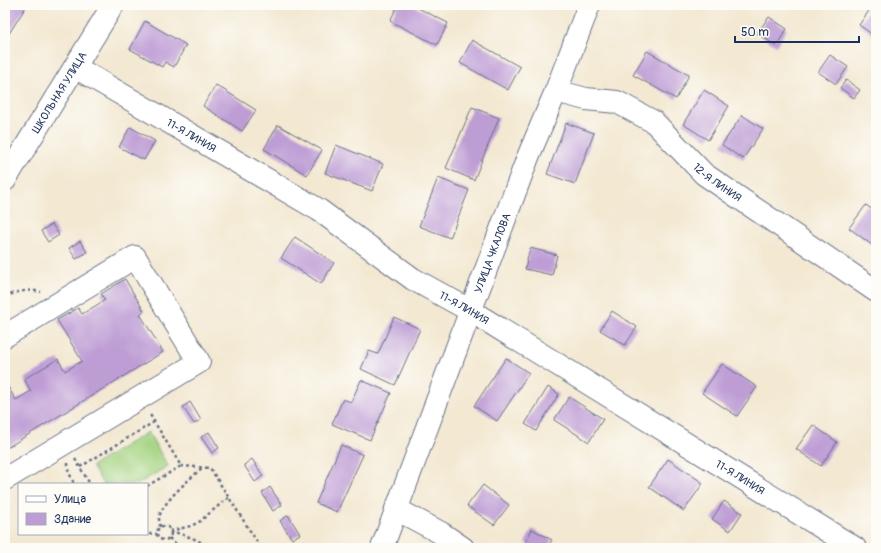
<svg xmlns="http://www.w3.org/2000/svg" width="881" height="553" viewBox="0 0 881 553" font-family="Pangolin,sans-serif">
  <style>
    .garden { fill: #a4d381; stroke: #608170 }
    .building { fill: #be9dd5 }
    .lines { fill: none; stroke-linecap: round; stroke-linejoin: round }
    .minor-casing { stroke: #677086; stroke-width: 24 }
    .path { stroke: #677086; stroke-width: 2.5; stroke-dasharray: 3 3; stroke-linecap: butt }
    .minor { stroke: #fff; stroke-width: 22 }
    .labels { text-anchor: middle; stroke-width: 3; stroke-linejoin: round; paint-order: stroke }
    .street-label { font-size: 11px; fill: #1b2f5e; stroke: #fdfcf7 }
  </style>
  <rect width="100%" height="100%" fill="#fdfcf7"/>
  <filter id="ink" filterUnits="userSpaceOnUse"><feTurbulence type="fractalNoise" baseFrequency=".025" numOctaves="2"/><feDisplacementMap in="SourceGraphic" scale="8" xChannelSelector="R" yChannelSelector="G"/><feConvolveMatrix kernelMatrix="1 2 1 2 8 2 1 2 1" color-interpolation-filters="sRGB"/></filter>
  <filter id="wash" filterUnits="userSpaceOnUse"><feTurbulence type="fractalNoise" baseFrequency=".012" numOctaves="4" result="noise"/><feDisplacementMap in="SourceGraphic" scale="16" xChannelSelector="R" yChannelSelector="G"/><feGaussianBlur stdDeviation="0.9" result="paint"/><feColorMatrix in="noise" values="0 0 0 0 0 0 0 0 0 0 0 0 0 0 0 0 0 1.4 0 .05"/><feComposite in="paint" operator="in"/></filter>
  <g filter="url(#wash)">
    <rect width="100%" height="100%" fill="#f3e8d1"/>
    <path class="garden" d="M148,432L168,466L138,484H103L92,466Z"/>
    <g id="blocks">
      <g class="building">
        <path d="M5,5H27L5,40Z"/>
        <path d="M398,5H412L448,23L437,45L390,21Z"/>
        <path d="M873,5H876V37L859,25Z"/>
        <path d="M769,17L787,29L776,46L757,33Z"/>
        <path d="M145,21L186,45L174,67L165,62L162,67L130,49Z"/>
        <path d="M472,40L520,67L508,90L460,63Z"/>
        <path d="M647,51L689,75L676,99L633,75Z"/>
        <path d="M830,55L848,67L836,84L818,72Z"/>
        <path d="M846,80L860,90L854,98L840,88Z"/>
        <path d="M216,85L256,110L242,131L203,106Z"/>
        <path d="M704,90L729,106L708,140L683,124Z"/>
        <path d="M472,107L499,118L474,180L446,168Z"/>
        <path d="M742,115L763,129L743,159L722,145Z"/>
        <path d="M566,123L594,133L575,184L547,174Z"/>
        <path d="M278,125L322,150L307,175L264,149Z"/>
        <path d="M130,127L155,141L144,160L119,147Z"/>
        <path d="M336,145L383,164L372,191L325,173Z"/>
        <path d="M438,178L469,190L450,238L419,226Z"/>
        <path d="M866,205L876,212V248L849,228Z"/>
        <path d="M52,224L59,235L48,242L41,231Z"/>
        <path d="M295,237L334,263L321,284L281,258Z"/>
        <path d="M80,241L87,252L76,259L69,248Z"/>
        <path d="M530,248L557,255L552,275L525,269Z"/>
        <path d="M125,279L144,311L140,314L163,352L5,449V382L16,400L31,391L24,379L58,359L65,371L82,361L57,320L78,308L82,314L105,300L101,294Z"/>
        <path d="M612,311L637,327L625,345L600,330Z"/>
        <path d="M394,317L420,329L395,385L361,369L369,351L378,354Z"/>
        <path d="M506,358L529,373L497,421L474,406Z"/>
        <path d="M722,364L757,387L737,416L702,393Z"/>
        <path d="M361,380L391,393L370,440L332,424L343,399L351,402Z"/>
        <path d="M548,387L559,394L536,431L525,424Z"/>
        <path d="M569,397L603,419L589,442L554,420Z"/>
        <path d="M190,402L201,420L194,424L183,407Z"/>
        <path d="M813,425L837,442L821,466L796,449Z"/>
        <path d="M209,432L219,448L212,453L201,437Z"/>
        <path d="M341,445L363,455L337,512L316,503Z"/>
        <path d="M252,459L263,476L255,482L244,465Z"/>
        <path d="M668,459L703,483L684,511L649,487Z"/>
        <path d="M483,485L509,505L494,525L467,506Z"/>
        <path d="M270,487L282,505L273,511L262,493Z"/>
        <path d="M724,501L742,513L730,531L712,519Z"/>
        <path d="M288,515L300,534L292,539L280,521Z"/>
        <path d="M532,529L552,540L547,548H535L525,543Z"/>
      </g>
    </g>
  </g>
  <g filter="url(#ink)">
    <use href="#blocks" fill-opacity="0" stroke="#677086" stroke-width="1"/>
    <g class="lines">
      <defs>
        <g id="minor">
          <path id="s1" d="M75,67L319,210L413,279L471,311L855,548"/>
          <path id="s2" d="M556,91L586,99L617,102L654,122L704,174L876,291"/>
          <path id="s3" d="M5,180L113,5"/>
          <path d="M5,336L135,257L199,362L5,479"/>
          <path d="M396,509L441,533L463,548"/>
          <path id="s4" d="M382,548L528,157L556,91L589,5"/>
        </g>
      </defs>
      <use href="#minor" class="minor-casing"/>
      <g class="path">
        <path d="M5,297C17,291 29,289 41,292"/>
        <path d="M75,459L90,484"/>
        <path d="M68,463V470L74,484"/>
        <path d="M181,466L210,468L261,548"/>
        <path d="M80,467L154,422"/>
        <path d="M147,486L181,466L149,413"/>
        <circle cx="164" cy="533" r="7"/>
        <path d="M160,527C160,524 159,521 159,518C161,503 192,477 203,467"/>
        <path d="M170,531L191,526L199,522L229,497"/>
        <path d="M170,531C185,535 198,539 210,548"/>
        <path d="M143,534H157"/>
        <path d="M169,538L181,548"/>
      </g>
      <use href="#minor" class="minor"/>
    </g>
  </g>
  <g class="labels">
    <g class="street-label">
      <text dy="4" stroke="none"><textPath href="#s3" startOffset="103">ШКОЛЬНАЯ УЛИЦА</textPath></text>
      <text dy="4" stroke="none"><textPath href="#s1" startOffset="135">11-Я ЛИНИЯ</textPath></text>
      <text dy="4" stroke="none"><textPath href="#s2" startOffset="192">12-Я ЛИНИЯ</textPath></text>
      <text dy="4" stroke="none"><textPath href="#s4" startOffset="315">УЛИЦА ЧКАЛОВА</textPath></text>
      <text dy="4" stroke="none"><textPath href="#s1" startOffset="458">11-Я ЛИНИЯ</textPath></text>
      <text dy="4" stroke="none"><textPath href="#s1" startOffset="782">11-Я ЛИНИЯ</textPath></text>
    </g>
  </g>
  <rect width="881" height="553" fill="none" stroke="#fdfcf7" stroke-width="20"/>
  <rect x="18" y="483" width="130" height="52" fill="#fdfcf7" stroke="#a3aaba"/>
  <rect x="26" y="496" width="20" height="6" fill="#ffffff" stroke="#a3aaba"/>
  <text x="54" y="503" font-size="12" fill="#1b2f5e">Улица</text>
  <rect x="26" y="513" width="20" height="12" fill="#be9dd5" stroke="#a3aaba"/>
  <text x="54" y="523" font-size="12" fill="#1b2f5e">Здание</text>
  <path d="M735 36v6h124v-6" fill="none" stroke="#1b2f5e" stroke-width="2"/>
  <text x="741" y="36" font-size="12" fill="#1b2f5e" stroke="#fdfcf7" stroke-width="3" paint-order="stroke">50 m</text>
</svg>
